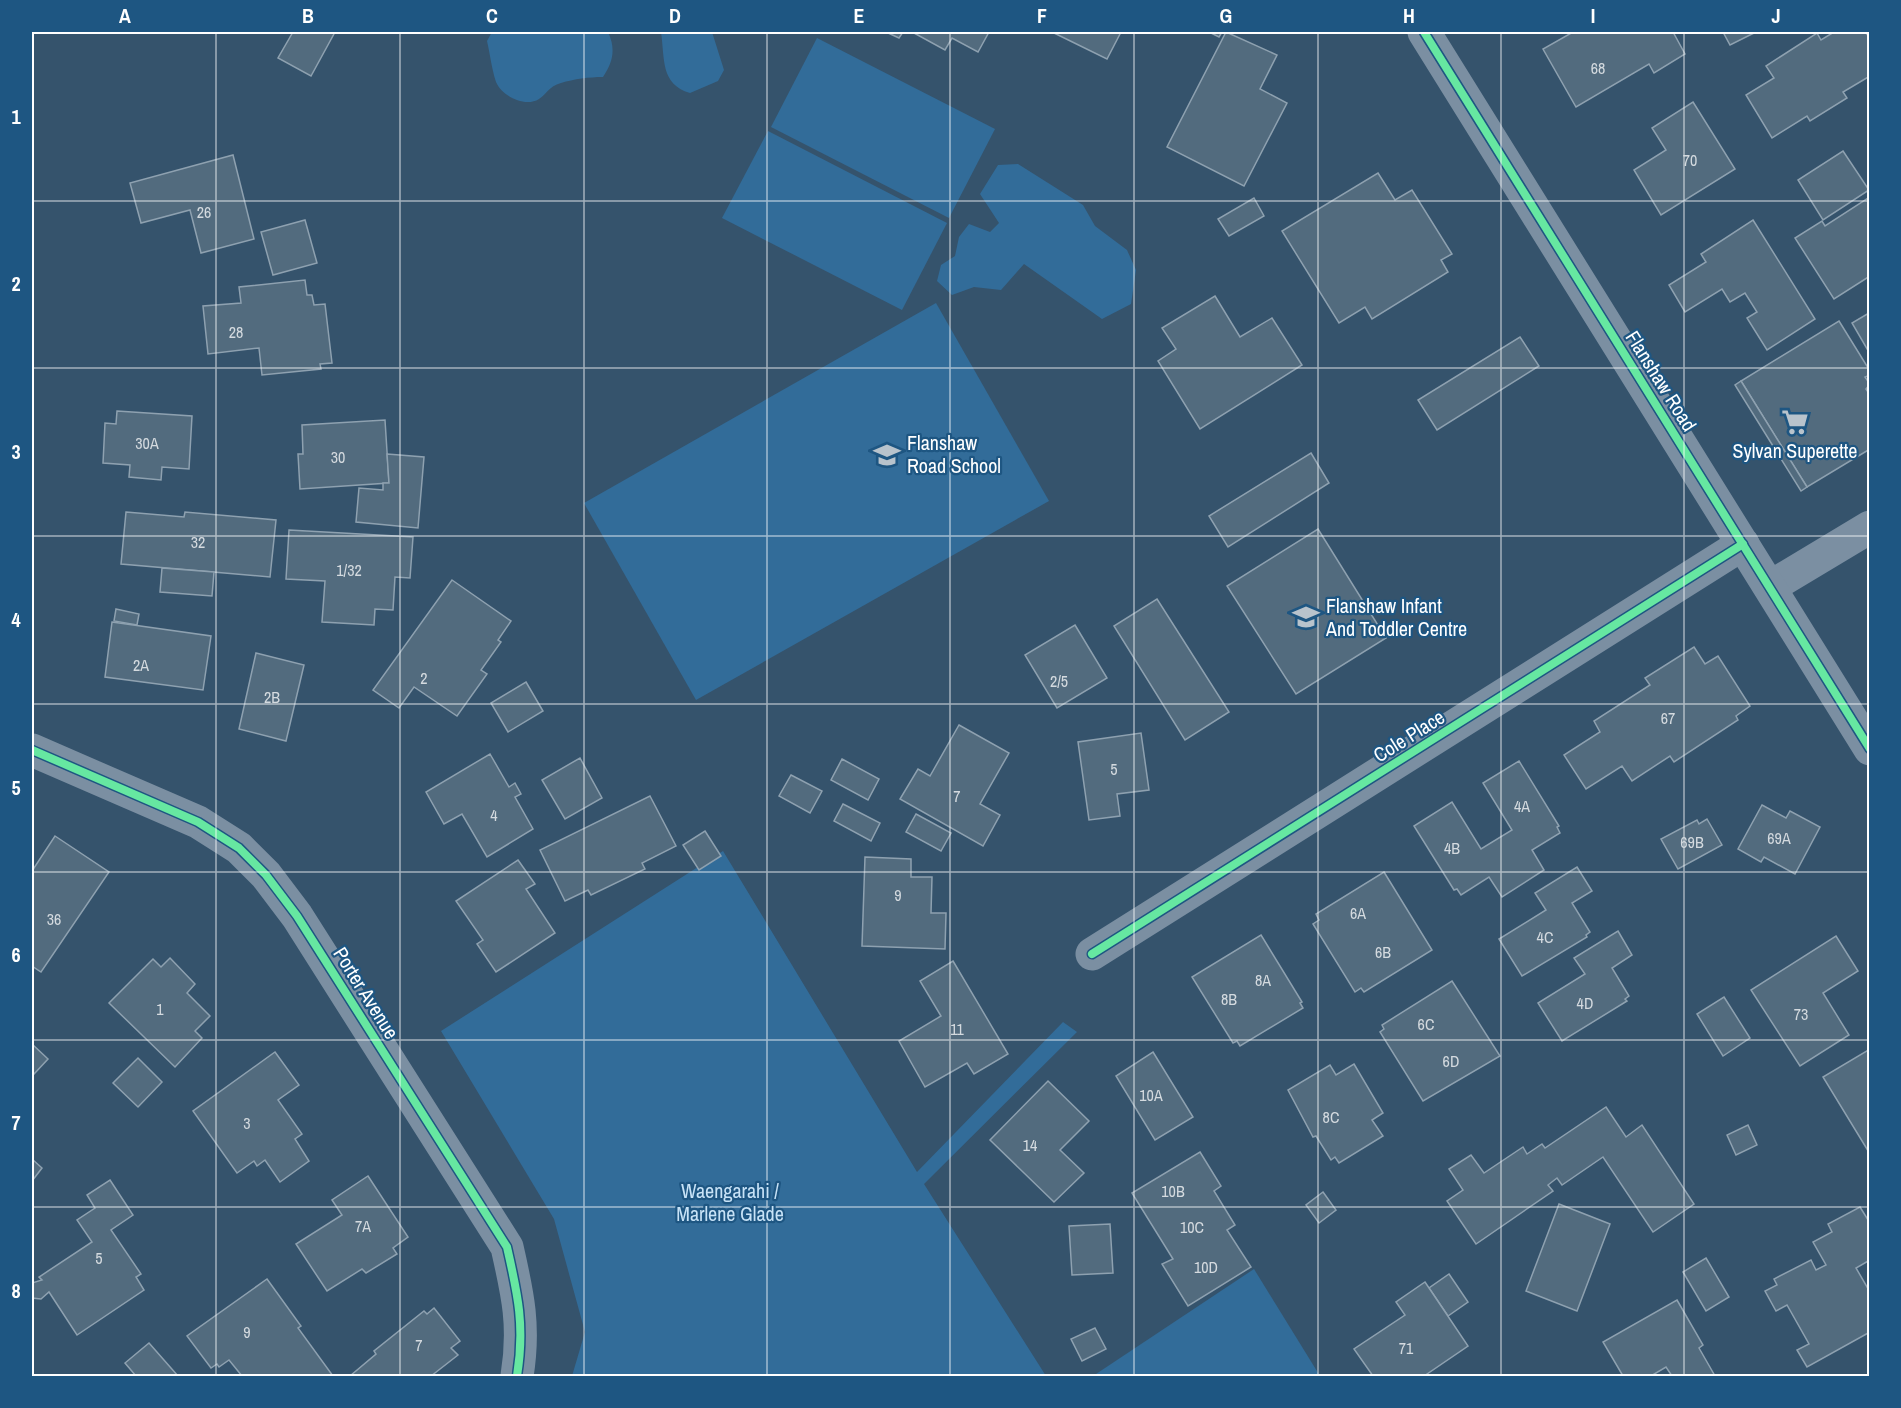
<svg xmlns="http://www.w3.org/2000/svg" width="1901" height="1408" viewBox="0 0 1901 1408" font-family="'Archivo Narrow',sans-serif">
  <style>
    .green { fill: #326c99 }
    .building { fill: #526b7e; stroke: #8ea1b0; stroke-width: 1.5 }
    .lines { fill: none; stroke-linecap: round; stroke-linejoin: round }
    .minor { stroke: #7b8fa2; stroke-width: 33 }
    .tertiary { stroke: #7b8fa2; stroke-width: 33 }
    .cycleway-casing { stroke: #1e5682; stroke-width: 11 }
    .cycleway { stroke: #66e7a1; stroke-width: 8 }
    .grid { fill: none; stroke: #fff; stroke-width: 1.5; stroke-opacity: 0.55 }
    .labels { text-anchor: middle; stroke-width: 4.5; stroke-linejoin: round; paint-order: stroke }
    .number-label { font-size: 16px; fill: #d4dadf }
    .street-label { font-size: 20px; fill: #fff; stroke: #1e5682 }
    .poi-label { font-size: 20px; fill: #fff; stroke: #1e5682; text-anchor: start }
    .park-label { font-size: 20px; fill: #c8e3f7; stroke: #1e5682 }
    .neatline { fill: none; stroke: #fff; stroke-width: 2 }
    .grid-label { font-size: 20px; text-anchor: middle; font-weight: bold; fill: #fff }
  </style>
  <rect width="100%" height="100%" fill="#35536c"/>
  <g class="green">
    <path d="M492,32H608C616,49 613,62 603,77C589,77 574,79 561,83C548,87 548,93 539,99C525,108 502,96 496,82C492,70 490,54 487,41Z"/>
    <path d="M661,32H712L724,70L718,81L690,93C660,84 665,59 661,32Z"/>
    <path d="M817,38L995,129L949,218L771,127Z"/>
    <path d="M768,131L947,223L902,310L722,218Z"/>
    <path d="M1018,164L1083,205L1095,226L1127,250L1136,270L1131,304L1102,319L1024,264L1001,290L974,287L952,295L937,281L941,265L955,256L959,237L969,224L990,232L999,223L980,194L998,165Z"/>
    <path d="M936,303L1049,501L696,700L584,503Z"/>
    <path d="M723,851L917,1172L1063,1022L1077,1032L924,1184L1046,1376H572L585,1332L554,1219L441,1031Z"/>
    <path d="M1254,1269L1320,1376H1093Z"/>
  </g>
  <g class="building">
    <path d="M293,32H335L311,76L278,58Z"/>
    <path d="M886,32H903L899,38Z"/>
    <path d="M915,32H989L978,52L952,38L945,50L914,33Z"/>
    <path d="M1052,32H1121L1107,59Z"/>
    <path d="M1209,32H1222L1219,37Z"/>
    <path d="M1226,32L1277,55L1260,89L1287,103L1244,186L1167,147Z"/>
    <path d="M1573,32H1673L1685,54L1654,73L1649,64L1576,107L1543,49Z"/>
    <path d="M1723,32H1756L1730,45Z"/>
    <path d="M1834,32H1865L1870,38V76L1843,92L1847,98L1810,121L1807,116L1772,138L1746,95L1774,78L1766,66L1817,33L1821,40Z"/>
    <path d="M1693,102L1735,169L1661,215L1634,170L1666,150L1652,128Z"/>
    <path d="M1843,151L1869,190L1823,220L1798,180Z"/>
    <path d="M233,155L254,239L201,253L190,210L141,223L130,183Z"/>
    <path d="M1378,173L1395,200L1412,190L1452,254L1441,260L1448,272L1372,319L1365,307L1339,323L1282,231Z"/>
    <path d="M1254,198L1264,216L1229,236L1218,219Z"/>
    <path d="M1868,198L1870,276L1834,299L1795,238L1822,221L1825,226Z"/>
    <path d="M305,220L317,263L273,275L261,232Z"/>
    <path d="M1753,220L1815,319L1767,350L1747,318L1757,312L1745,293L1730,302L1722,289L1685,312L1669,285L1706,262L1701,254Z"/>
    <path d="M305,280L307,295H312L314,305L325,304L332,363L320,364L321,369L262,375L259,348L208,354L203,306L241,303L239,287Z"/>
    <path d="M1215,296L1240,337L1272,318L1302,365L1200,429L1158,361L1176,349L1162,328Z"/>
    <path d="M1869,313L1870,314V354L1852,323Z"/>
    <path d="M1839,321L1870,371V375L1865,377L1870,384L1866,389L1870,395V449L1807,487L1741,381Z"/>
    <path d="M1520,337L1539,366L1437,430L1418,400Z"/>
    <path d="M1741,381L1807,487L1801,491L1735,385Z"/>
    <path d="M117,411L192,416L189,469L162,467L161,480L129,477L130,465L103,463L105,423L116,424Z"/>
    <path d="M385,420L389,483L300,489L298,454H303L302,425Z"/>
    <path d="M1311,453L1329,483L1228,547L1209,516Z"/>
    <path d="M387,454L424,457L418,528L356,522L359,488L383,490V483H389Z"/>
    <path d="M126,512L184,517L185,512L276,520L270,577L121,564Z"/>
    <path d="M1318,529L1386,638L1296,694L1227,586Z"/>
    <path d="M289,530L413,537L410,578L395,577L393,610L375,609L374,625L322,622L325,581L286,579Z"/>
    <path d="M162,568L214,572L212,596L160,592Z"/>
    <path d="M452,580L511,621L498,640L501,642L481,670L487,674L457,716L414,687L399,708L373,690Z"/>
    <path d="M1157,599L1229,712L1185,740L1114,626Z"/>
    <path d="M116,609L139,614L137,625L114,621Z"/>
    <path d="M112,622L211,636L203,690L105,677Z"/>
    <path d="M1075,625L1107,678L1057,708L1025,655Z"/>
    <path d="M1694,647L1705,664L1718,656L1750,706L1736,716L1738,720L1674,762L1670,756L1632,781L1622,766L1586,789L1564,755L1600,732L1594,721L1650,685L1645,678Z"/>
    <path d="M256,653L304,665L286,741L239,729Z"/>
    <path d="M526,682L543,711L508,732L491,703Z"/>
    <path d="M959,725L1009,753L980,804L1000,815L983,846L900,799L918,769L930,776Z"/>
    <path d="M1141,733L1149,790L1117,794L1120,816L1089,820L1078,742Z"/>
    <path d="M490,754L509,787L515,783L521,794L515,797L533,829L487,857L462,814L444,824L426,792Z"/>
    <path d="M580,758L602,798L565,819L542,780Z"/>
    <path d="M842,759L879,779L868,800L831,780Z"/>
    <path d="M1519,761L1559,826L1557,827L1560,833L1532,850L1544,870L1502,897L1489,877L1461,895L1457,889L1454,890L1414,826L1452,802L1481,849L1512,830L1483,783Z"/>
    <path d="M791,775L822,791L810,813L779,796Z"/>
    <path d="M650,796L676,846L642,863L645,869L591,895L588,890L565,901L540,850Z"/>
    <path d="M843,804L880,823L871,841L834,821Z"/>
    <path d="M1762,805L1786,818L1790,811L1820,827L1795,874L1764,857L1761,862L1738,849Z"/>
    <path d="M916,814L951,833L941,851L906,832Z"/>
    <path d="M1707,819L1722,845L1678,869L1661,839L1697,820L1699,824Z"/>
    <path d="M705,831L721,856L699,870L683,845Z"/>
    <path d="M55,836L109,872L41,972L32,966V871Z"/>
    <path d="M865,857L911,859V877H932L931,913H946L945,949L862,946Z"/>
    <path d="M518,860L535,884L526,889L555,933L496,972L477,944L483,940L456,901Z"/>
    <path d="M1577,867L1592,891L1572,903L1590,932L1586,935L1587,937L1522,976L1499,939L1546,910L1535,893Z"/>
    <path d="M1384,872L1432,950L1364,992L1361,988L1355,992L1313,924L1319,920L1316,914Z"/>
    <path d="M1618,931L1632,955L1612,968L1629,996L1625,999L1627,1001L1562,1041L1538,1003L1585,974L1574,958Z"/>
    <path d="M1261,935L1302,1002L1300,1003L1303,1008L1240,1046L1237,1041L1233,1043L1192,977Z"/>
    <path d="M1836,936L1858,971L1823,993L1849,1035L1800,1066L1751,990Z"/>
    <path d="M170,958L195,984L187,993L210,1016L195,1031L202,1038L175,1067L109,1003L153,959L161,967Z"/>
    <path d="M953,961L1008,1054L974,1074L967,1063L925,1087L899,1041L941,1016L920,981Z"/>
    <path d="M1452,981L1500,1056L1423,1101L1380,1032L1384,1029L1382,1025Z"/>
    <path d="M1724,997L1750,1038L1723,1056L1697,1014Z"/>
    <path d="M32,1044L48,1059L34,1074L32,1071Z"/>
    <path d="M1870,1049V1154L1823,1077Z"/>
    <path d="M275,1052L299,1085L278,1100L302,1134L295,1139L309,1161L280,1182L265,1160L257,1166L254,1161L237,1173L193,1111Z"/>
    <path d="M1153,1052L1193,1117L1155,1140L1116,1076Z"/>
    <path d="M138,1058L162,1082L138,1107L113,1083Z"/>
    <path d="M1354,1064L1383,1113L1372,1120L1383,1136L1339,1163L1335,1157L1331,1160L1316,1136L1313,1137L1288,1090L1330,1065L1336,1075Z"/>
    <path d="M1048,1081L1089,1121L1060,1150L1084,1173L1054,1202L990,1140Z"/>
    <path d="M1606,1107L1626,1137L1642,1125L1694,1204L1653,1232L1603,1157L1562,1185L1557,1178L1548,1185L1553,1191L1476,1244L1447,1201L1463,1190L1449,1169L1471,1155L1484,1173L1523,1147L1527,1154L1542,1144L1545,1148Z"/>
    <path d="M1748,1125L1757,1145L1736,1155L1727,1135Z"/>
    <path d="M1200,1152L1221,1186L1214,1191L1235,1225L1227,1230L1251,1267L1188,1306L1162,1264L1173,1259L1132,1193Z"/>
    <path d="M32,1159L42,1168L32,1181Z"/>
    <path d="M368,1176L408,1237L393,1248L397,1254L366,1273L362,1269L327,1291L296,1244L342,1215L332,1200Z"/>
    <path d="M110,1180L133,1215L111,1230L141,1274L136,1277L144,1290L77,1335L49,1292L41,1299L32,1298V1283L42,1280L39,1277L92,1242L77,1220L95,1208L87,1195Z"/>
    <path d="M1323,1192L1336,1210L1319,1223L1306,1205Z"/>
    <path d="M1559,1204L1610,1224L1577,1311L1526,1291Z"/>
    <path d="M1860,1207L1870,1223V1260L1856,1268L1870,1292V1332L1807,1367L1797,1350L1809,1344L1787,1305L1776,1311L1765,1291L1777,1285L1774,1279L1811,1260L1816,1270L1826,1265L1813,1242L1832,1232L1828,1224Z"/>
    <path d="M1110,1224L1113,1273L1072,1275L1069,1226Z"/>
    <path d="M1706,1258L1729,1297L1706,1311L1683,1272Z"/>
    <path d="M1449,1274L1468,1302L1448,1316L1429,1288Z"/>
    <path d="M267,1279L301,1326L298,1328L333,1376H242L229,1360L219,1367L217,1364L211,1368L187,1336Z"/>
    <path d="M1425,1282L1468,1346L1424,1376H1373L1354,1349L1405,1315L1396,1302Z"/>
    <path d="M1677,1300L1703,1345L1699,1348L1715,1376H1672L1666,1367L1651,1376H1623L1603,1342Z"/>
    <path d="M434,1308L460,1341L451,1348L458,1355L431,1376H350L376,1354L374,1351L424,1311L427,1314Z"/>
    <path d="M1095,1328L1106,1349L1082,1361L1071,1339Z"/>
    <path d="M149,1343L178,1376H136L125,1363Z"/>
  </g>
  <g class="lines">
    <g class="minor">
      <path d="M1770,587L1870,527"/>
      <path d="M32,750L198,822L239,848L266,875L297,916L507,1247C518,1295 525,1327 517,1376"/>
      <path d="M1092,954L1743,544"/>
    </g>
    <path class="tertiary" d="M1424,32L1870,749"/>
    <defs>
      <g id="cycleway">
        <path d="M1424,32L1870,749"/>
        <path d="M32,750L198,822L239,848L266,875L297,916L507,1247C518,1295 525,1327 517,1376"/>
        <path d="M1092,954L1743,544"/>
      </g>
    </defs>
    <use href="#cycleway" class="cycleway-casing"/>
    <use href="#cycleway" class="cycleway"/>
  </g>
  <path class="grid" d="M216,32V1376M400,32V1376M584,32V1376M767,32V1376M950,32V1376M1134,32V1376M1318,32V1376M1501,32V1376M1684,32V1376M32,201H1870M32,368H1870M32,536H1870M32,704H1870M32,872H1870M32,1040H1870M32,1207H1870"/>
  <defs>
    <symbol id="supermarket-bare" viewBox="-9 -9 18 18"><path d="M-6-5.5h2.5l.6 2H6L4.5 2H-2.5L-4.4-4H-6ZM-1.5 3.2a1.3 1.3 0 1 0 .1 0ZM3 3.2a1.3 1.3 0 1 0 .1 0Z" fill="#b8c3cc" stroke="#1e5682" stroke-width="2.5" paint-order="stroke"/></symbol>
    <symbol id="school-bare" viewBox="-9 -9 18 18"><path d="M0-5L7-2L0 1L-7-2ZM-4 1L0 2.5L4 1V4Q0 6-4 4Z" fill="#b8c3cc" stroke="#1e5682" stroke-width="2.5" paint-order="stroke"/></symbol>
  </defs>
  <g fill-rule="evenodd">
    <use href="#supermarket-bare" x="1776" y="403" width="38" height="38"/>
    <use href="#school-bare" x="868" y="436" width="38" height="38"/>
    <use href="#school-bare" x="1287" y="598" width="38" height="38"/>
  </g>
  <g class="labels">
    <g class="number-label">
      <text x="1598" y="74">68</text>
      <text x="1690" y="166">70</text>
      <text x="204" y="218">26</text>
      <text x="236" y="338">28</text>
      <text x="147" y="449">30A</text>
      <text x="338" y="463">30</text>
      <text x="198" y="548">32</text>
      <text x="349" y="576">1/32</text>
      <text x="141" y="671">2A</text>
      <text x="424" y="684">2</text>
      <text x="1059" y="687">2/5</text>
      <text x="272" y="703">2B</text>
      <text x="1668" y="724">67</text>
      <text x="1114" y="775">5</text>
      <text x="957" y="802">7</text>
      <text x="1522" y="812">4A</text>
      <text x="494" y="821">4</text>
      <text x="1779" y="844">69A</text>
      <text x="1692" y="848">69B</text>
      <text x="1452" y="854">4B</text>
      <text x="898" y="901">9</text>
      <text x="1358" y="919">6A</text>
      <text x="54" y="925">36</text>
      <text x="1545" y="943">4C</text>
      <text x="1383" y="958">6B</text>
      <text x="1263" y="986">8A</text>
      <text x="1229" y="1005">8B</text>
      <text x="1585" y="1009">4D</text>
      <text x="160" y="1015">1</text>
      <text x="1801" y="1020">73</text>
      <text x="1426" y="1030">6C</text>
      <text x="957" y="1035">11</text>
      <text x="1451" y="1067">6D</text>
      <text x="1151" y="1101">10A</text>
      <text x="1331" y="1123">8C</text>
      <text x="247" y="1129">3</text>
      <text x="1030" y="1151">14</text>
      <text x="1173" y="1197">10B</text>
      <text x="363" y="1232">7A</text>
      <text x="1192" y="1233">10C</text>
      <text x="99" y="1264">5</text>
      <text x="1206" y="1273">10D</text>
      <text x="247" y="1338">9</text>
      <text x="419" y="1351">7</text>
      <text x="1406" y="1354">71</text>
    </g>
    <g class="street-label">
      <text transform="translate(1661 381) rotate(58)" y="7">Flanshaw Road</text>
      <text transform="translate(1409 736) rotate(-32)" y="7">Cole Place</text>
      <text transform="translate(366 993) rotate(58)" y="7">Porter Avenue</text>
    </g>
    <g class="poi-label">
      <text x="907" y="450">Flanshaw<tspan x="907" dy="23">Road School</tspan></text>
      <text x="1795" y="458" text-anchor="middle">Sylvan Superette</text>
      <text x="1326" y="613">Flanshaw Infant<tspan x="1326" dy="23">And Toddler Centre</tspan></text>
    </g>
    <g class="park-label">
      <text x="730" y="1198">Waengarahi /<tspan x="730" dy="23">Marlene Glade</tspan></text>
    </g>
  </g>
  <rect width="1901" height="1408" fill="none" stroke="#1e5682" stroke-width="66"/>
  <rect x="33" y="33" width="1835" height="1342" class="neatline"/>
  <g class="grid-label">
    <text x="125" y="23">A</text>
    <text x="308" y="23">B</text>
    <text x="492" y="23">C</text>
    <text x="675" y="23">D</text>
    <text x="859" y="23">E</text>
    <text x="1042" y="23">F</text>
    <text x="1226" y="23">G</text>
    <text x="1409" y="23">H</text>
    <text x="1593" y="23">I</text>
    <text x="1776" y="23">J</text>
    <text x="16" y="124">1</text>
    <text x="16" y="291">2</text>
    <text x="16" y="459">3</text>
    <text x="16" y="627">4</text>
    <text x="16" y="795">5</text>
    <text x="16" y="962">6</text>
    <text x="16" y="1130">7</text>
    <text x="16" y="1298">8</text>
  </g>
</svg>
